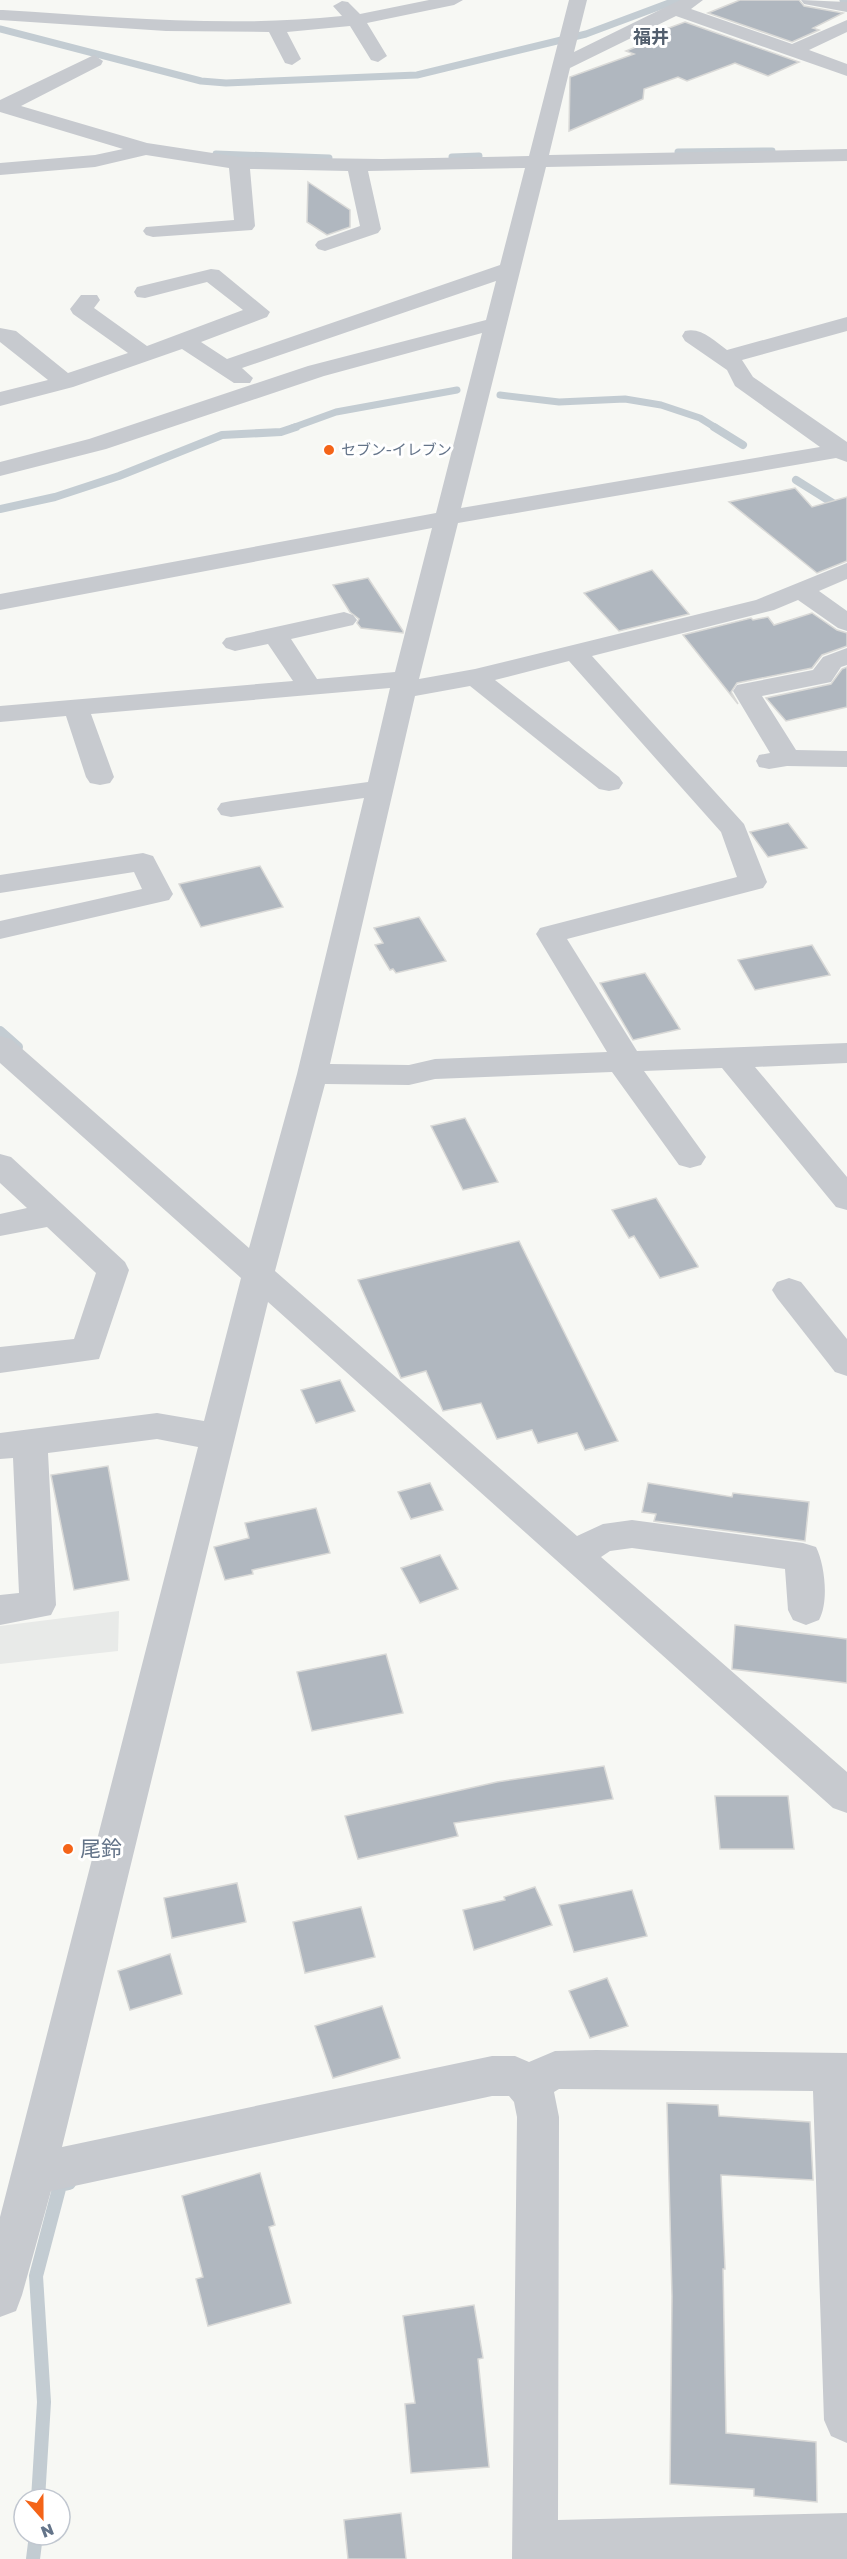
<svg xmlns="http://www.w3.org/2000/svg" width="847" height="2559" viewBox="0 0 847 2559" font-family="'Golos Text','Noto Sans JP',sans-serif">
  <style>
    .built { fill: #e8eae8 }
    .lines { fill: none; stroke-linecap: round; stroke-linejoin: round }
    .stream-far3 { stroke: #c3ccd2; stroke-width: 7 }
    .stream-far2 { stroke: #c3ccd2; stroke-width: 8 }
    .stream-far1 { stroke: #c3ccd2; stroke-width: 10 }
    .stream { stroke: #c3ccd2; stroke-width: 14 }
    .building { fill: #b0b7bf; stroke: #d9d9d7; stroke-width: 1.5 }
    .minor { fill: #c7cacf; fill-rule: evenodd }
    .poi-dot { fill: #f46418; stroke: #fff; stroke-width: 2 }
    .labels { text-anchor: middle; stroke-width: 6; stroke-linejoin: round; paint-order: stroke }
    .far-poi-label { font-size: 15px; fill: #647489; stroke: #fff; text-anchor: start }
    .far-quarter-label { font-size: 18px; font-weight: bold; fill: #525e6d; stroke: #fff }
    .near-poi-label { font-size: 21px; fill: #647489; stroke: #fff; text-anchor: start }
  </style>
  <rect width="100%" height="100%" fill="#f7f8f4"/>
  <path class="built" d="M119,1611L118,1651L0,1664V1626Z"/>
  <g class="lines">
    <g class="stream-far3">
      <path d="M843,0L847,1"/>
      <path d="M0,29L201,81L226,83L417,75L586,34L677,0"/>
      <path d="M678,152L772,151"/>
      <path d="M216,154L329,158"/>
      <path d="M452,157L479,156"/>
      <path d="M500,395L559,402L625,399L661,405L700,418L716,428"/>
      <path d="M292,428L336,412L457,390"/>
    </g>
    <g class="stream-far2">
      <path d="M714,427L743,445"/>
      <path d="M796,480L847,512"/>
      <path d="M0,509L55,497L119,476L222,435L281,432L296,427"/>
    </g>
    <path class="stream-far1" d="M0,1031L18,1047"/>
    <g class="stream">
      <path d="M38,2499L44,2402L36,2276L60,2185L69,2183"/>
      <path d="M33,2559L36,2535"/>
    </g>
  </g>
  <g class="building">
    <path d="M740,0H799L804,6L843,13L813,28L819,30L792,42L708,13Z"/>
    <path d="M685,22L799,62L768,76L735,63L687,81L678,77L644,89L643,99L569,131L570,77L634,54L626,51L663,36L655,33Z"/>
    <path d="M308,182L350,210V227L327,235L307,222Z"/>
    <path d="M795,488L812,507L847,497V561L817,573L729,502Z"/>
    <path d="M652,570L689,614L619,631L584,593Z"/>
    <path d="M368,578L403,631V633L361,628L357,623L359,619L350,612L333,585Z"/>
    <path d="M812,613L837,630L847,633V646L822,655L812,668L737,683L731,692L738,704L683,635L751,618L753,620L768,617L774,625Z"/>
    <path d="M847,667V707L786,721L766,698L831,684L842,669Z"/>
    <path d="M788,823L807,848L768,857L750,832Z"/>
    <path d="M260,866L283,907L201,927L179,884Z"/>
    <path d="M419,917L446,961L396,973L393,969L390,970L375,945L383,943L374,928Z"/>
    <path d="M812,945L830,975L755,990L738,960Z"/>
    <path d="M645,973L680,1029L633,1040L600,983Z"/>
    <path d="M465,1118L498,1182L463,1190L431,1126Z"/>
    <path d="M656,1198L698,1266V1267L660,1278L634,1236L629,1238L612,1210Z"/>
    <path d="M519,1241L618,1441L585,1450L577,1433L538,1443L532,1430L497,1439L481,1403L443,1411L426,1371L401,1378L358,1280Z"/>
    <path d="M340,1380L355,1411L316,1423L301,1390Z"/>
    <path d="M108,1466L129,1580L74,1590L51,1475Z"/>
    <path d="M430,1483L443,1510L411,1519L398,1492Z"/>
    <path d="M648,1483L732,1497L733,1493L809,1502L805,1541L654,1521L656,1514L642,1512Z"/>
    <path d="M316,1508L330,1553L252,1570L253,1574L225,1580L214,1547L249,1538L245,1523Z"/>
    <path d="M440,1555L458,1589L420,1603L401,1568Z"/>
    <path d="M735,1625L847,1639V1683L732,1669Z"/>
    <path d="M386,1654L403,1713L312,1731L297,1672Z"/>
    <path d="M604,1766L613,1799L454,1823L458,1836L358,1859L345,1816L497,1782Z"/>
    <path d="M715,1796H788L794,1849H720Z"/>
    <path d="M237,1883L246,1922L172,1938L164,1898Z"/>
    <path d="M535,1887L552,1925L474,1950L463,1910L505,1900L504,1897Z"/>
    <path d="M632,1890L647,1936L574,1952L559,1905Z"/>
    <path d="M361,1907L375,1957L305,1973L293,1922Z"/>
    <path d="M170,1954L182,1994L130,2010L118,1971Z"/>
    <path d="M607,1978L628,2026L590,2038L569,1991Z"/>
    <path d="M382,2006L400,2058L333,2078L315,2026Z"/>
    <path d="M667,2103L718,2105L719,2116L810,2122L813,2180L721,2175L725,2269H723L726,2433L816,2442L817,2502L754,2496V2489L670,2484L672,2296Z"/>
    <path d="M260,2173L275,2225L269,2227L291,2303L208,2326L196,2279L203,2277L182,2196Z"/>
    <path d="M474,2305L483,2358L478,2359L489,2467L411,2473L405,2404L415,2403L403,2316Z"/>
    <path d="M401,2513L406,2559H348L344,2520Z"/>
  </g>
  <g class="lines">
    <g class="minor">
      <path d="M429,0H463L454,5L367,23L387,56L378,62L371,60L350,26L287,32L301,59L292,65L285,63L269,32L166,31L0,20V10H3C116,17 229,28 342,16L333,6L342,1L348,2L360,14Z"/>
      <path d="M569,0H587L574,52L680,0H703L691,9L792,44L847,20V32L809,50L847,64V76L676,16L570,68L549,155L847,149V161L546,167L461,508L820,447L735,386L727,370L685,341L682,336L685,331C702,327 714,341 727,350L847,317V331L742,360L753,377L847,442V462L836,458L458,523L419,679L475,669L756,600L847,563V579L819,591L847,611V631L838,628L798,600L774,610L592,656L744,824L767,882L763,888L567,939L637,1051L847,1043V1063L755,1067L847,1177V1210L836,1207L722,1068L644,1071L706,1157L701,1165L690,1168L679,1165L612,1072L435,1079L409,1085L325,1084L275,1271L577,1536L603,1524L632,1520L803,1543L816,1547C825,1565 829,1602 819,1620L806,1625L793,1620L788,1610L785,1569L632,1548L610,1551L601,1557L847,1772V1813L833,1808L268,1302L62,2147L492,2056H515L529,2062L555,2051L596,2050L847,2053V2443L831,2436L824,2420L813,2091L559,2089L554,2092L559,2117L558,2520L847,2513V2559H512L517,2117L514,2102L509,2096H492L51,2191L22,2295L16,2311L0,2317V2217L198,1447L157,1439L48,1453L56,1605L51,1615L0,1625V1595L19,1593L13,1458L0,1459V1433L157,1413L204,1421L241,1278L0,1063V1036L11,1039L249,1248L297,1074L364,798L231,817L221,815L217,809L221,803L231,801L368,782L390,688L91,714L114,777L110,783L100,785L90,783L86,777L66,716L0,722V706L293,681L268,644L235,651L226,648L222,643L226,638L344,612L353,615L357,620L353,625L291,639L317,679L395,672L432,528L0,610V594L436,513L482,333L324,376L106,449L0,476V462L89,439L308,366L486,320L496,281L242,368L253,378L250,383H234L182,349L73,387L0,406V392L48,380L0,342V328L16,331L68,373L128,353L73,314L70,309L81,295H97L100,300L94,308L147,346L243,310L207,282L145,298L137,297L134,292L137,287L211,269L219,270L270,312L267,317L201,342L227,359L500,265L525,168L368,171L381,229L378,233L325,251L318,249L315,245L318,241L360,226L348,171L250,169L255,226L252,230L153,237L146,235L143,231L146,227L234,220L229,168L146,155L95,167L0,175V163L95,155L123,149L0,112V100L94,55L103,61L101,65L21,106L147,143L239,157L382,159L529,156ZM569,661L721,832L737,877L540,928L536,934L607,1052L435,1059L409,1065L330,1064L415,696L470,686L599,789L609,791L619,789L623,783L619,777L495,680Z"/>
      <path d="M801,0L847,2V12L804,4Z"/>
      <path d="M847,648V665L841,667L831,682L762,696L796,750L847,751V767L787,766L769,769L759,767L756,761L759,755L770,753L733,691L737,685L813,670L823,657Z"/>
      <path d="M143,853L153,856L173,894L169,900L0,939V921L142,889L134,872L0,893V875Z"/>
      <path d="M0,1154L11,1157L125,1262L129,1270L99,1359L0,1373V1347L74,1339L96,1273L47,1227L0,1236V1214L27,1208L0,1183Z"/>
      <path d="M789,1278L801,1282L847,1339V1376L835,1372L777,1298L772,1290L777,1282Z"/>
    </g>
  </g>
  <g class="poi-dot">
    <circle cx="329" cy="450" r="6"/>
    <circle cx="68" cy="1849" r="6"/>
  </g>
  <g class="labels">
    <g class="far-poi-label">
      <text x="341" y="455">セブン-イレブン</text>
    </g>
    <g class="far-quarter-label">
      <text x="651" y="43">福井</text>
    </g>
    <g class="near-poi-label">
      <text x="80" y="1856">尾鈴</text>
    </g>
  </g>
  <g transform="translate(42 2517) rotate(159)"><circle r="28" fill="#ffffff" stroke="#c1c7d0" stroke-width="1.5"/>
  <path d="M0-4.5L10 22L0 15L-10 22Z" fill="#f46418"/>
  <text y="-9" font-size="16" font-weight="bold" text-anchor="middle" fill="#647489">N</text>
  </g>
</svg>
